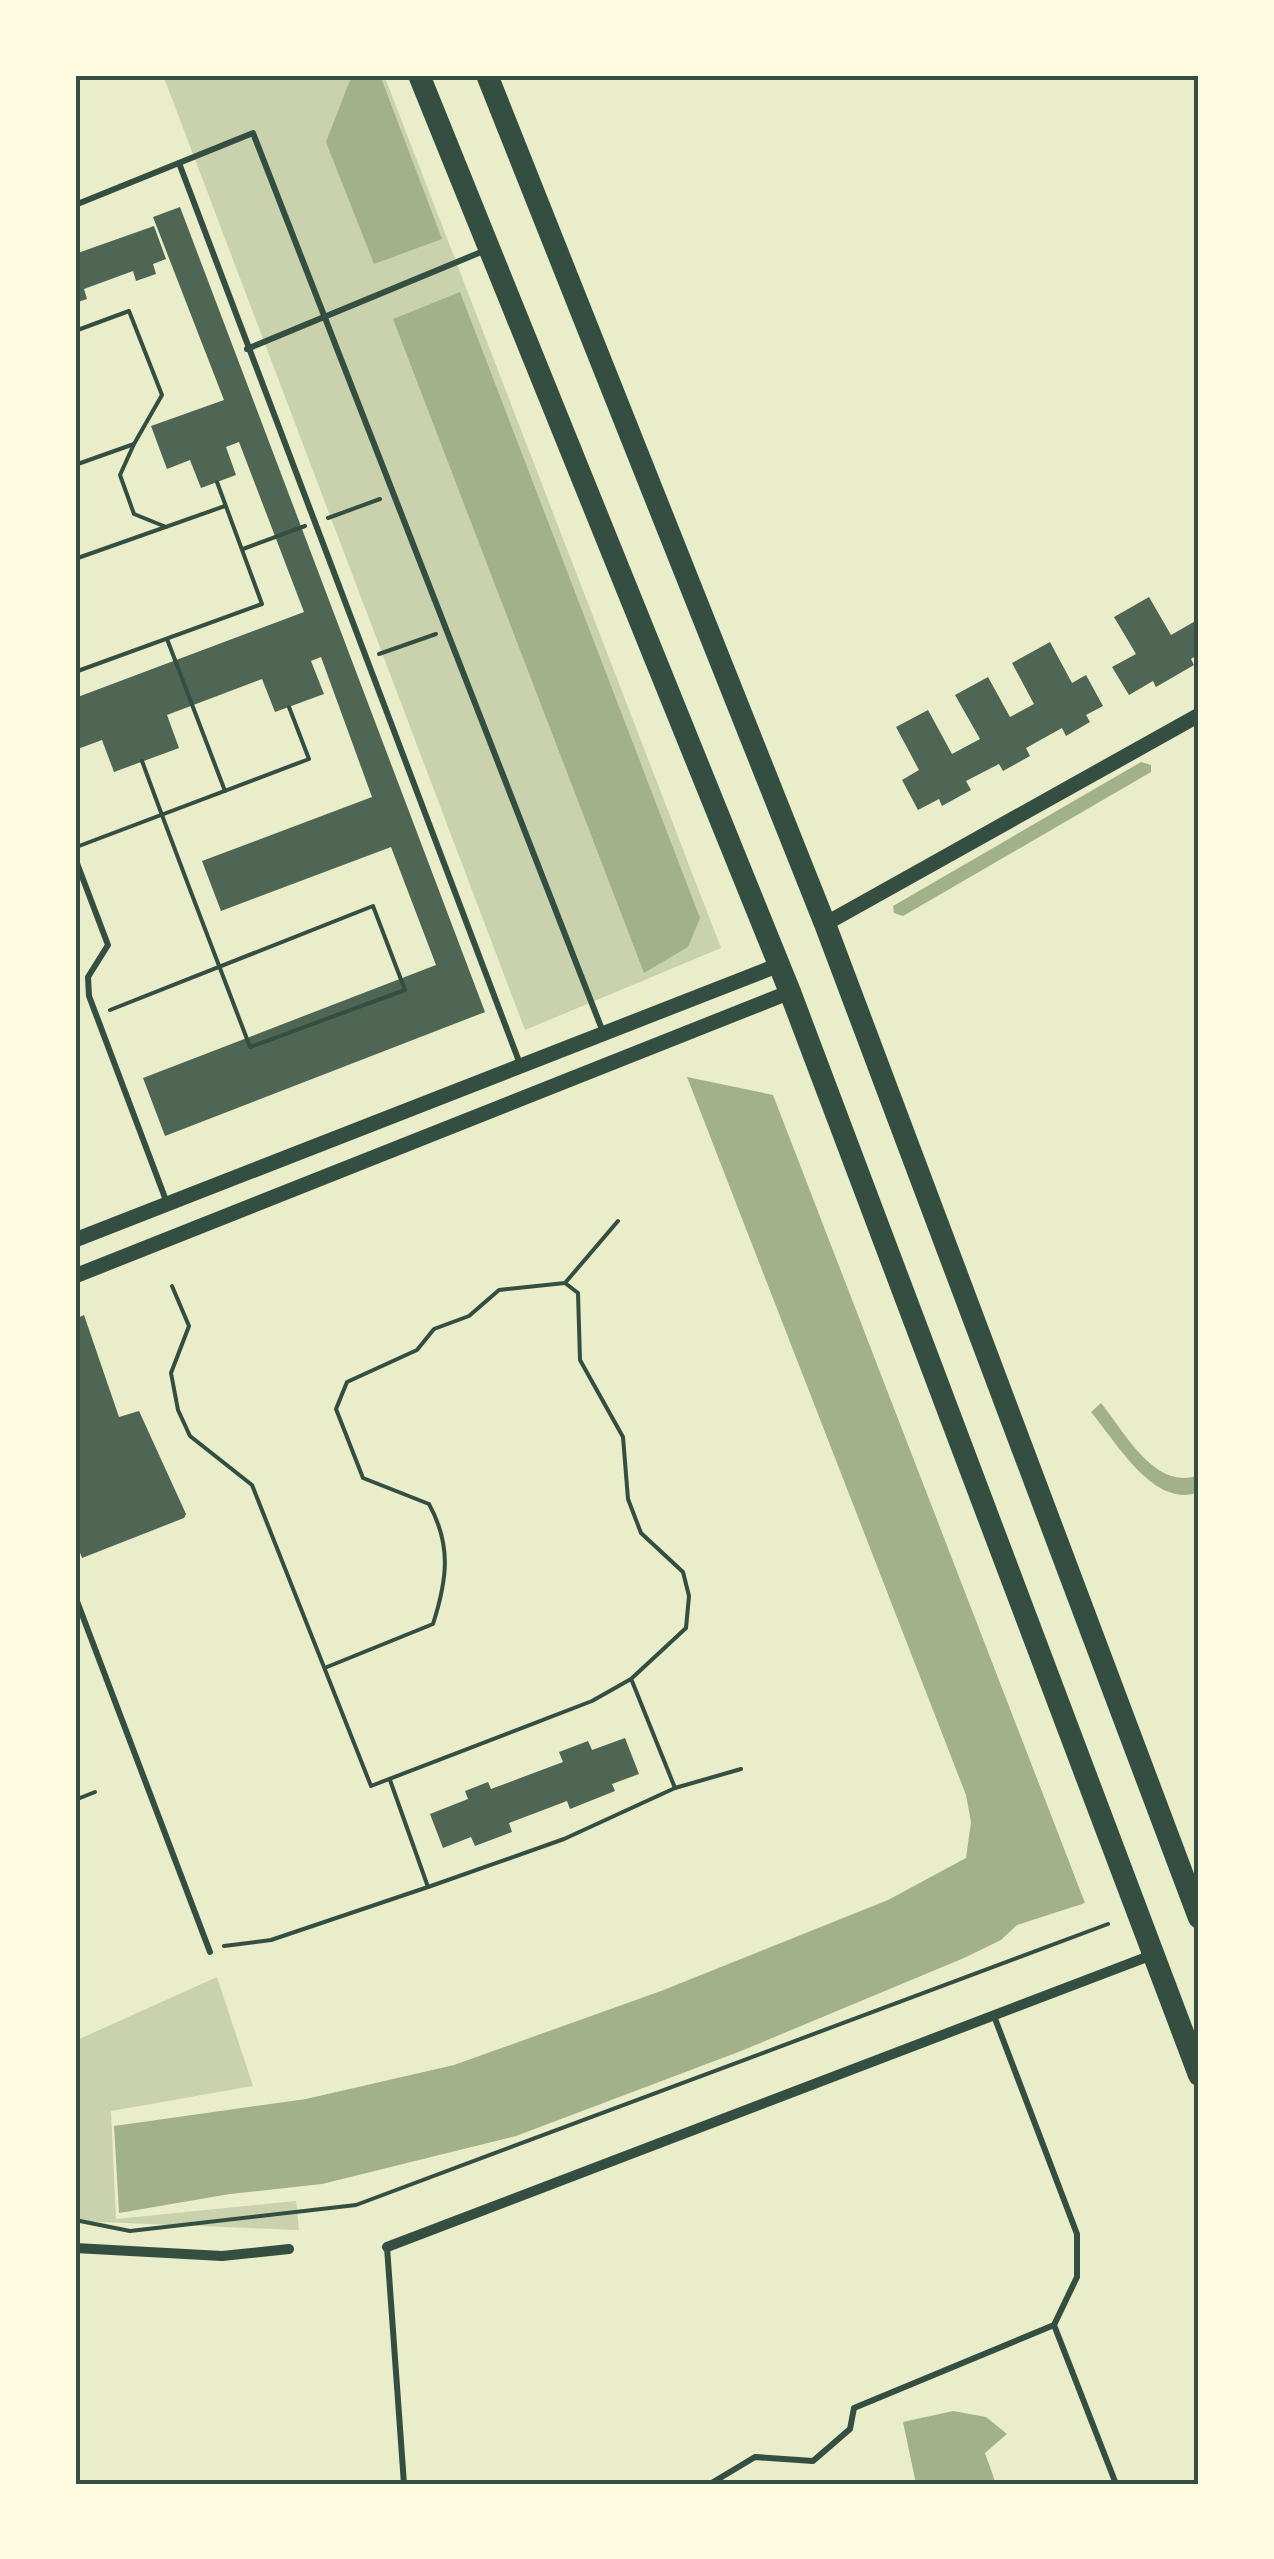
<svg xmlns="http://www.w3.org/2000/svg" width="1274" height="2559" viewBox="0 0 1274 2559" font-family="Literata,serif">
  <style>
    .green { fill: #cad2ad }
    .water { fill: #a3b18a }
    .building { fill: #4f6655 }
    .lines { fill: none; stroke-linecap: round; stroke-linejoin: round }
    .path { stroke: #344e41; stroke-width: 4 }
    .service { stroke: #344e41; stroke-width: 6 }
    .minor { stroke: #344e41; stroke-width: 10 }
    .tertiary { stroke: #344e41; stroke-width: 15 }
    .trunk { stroke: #344e41; stroke-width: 22 }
    .neatline { fill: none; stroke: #344e41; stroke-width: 4 }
  </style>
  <rect width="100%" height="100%" fill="#e9edc9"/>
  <g class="green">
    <path d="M163,75H384L721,948L525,1030Z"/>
    <path d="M217,1977L253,2086L111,2111L116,2219L296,2201L299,2230L75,2221V2041Z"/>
  </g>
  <g class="water">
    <path d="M352,75H380L442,239L374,264L326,142Z"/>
    <path d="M460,292L700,918L688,947L644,973L393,319Z"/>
    <path d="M1141,762L1151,765V772L903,916L894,913L893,906Z"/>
    <path d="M687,1077L773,1095L1085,1903L1017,1925L1001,1940L964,1958L741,2051L516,2136L322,2184L230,2194L119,2213L114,2126L306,2099L454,2065L661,1991L888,1900L966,1858L971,1822L966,1795Z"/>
    <path d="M1101,1403C1124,1431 1155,1492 1199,1475V1492C1154,1510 1115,1440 1091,1412Z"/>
    <path d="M953,2411L986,2417L1007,2434L985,2453L996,2484H916L903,2422Z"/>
  </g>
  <g class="building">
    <path d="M180,207L485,1012L165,1136L143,1078L436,965L391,847L221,911L202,861L372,797L321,657L311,661L324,694L275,712L262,679L167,715L179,748L114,772L102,740L75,750V698L304,612L239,442L226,447L236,475L201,488L190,460L167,469L151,426L224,400L153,217Z"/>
    <path d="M154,226L166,259L153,264L156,274L136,281L133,271L84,289L87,299L75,303V254Z"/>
    <path d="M1149,597L1171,635L1199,619V654L1191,659L1194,665L1156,687L1153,681L1129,695L1112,667L1136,654L1114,617Z"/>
    <path d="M1050,642L1072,683L1086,675L1103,706L1086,715L1090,722L1066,736L1062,728L1026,748L1030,756L1003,771L999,764L966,781L971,790L942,806L939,799L918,810L902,780L919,770L896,727L928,710L952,754L980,739L955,695L988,677L1010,717L1034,704L1012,663Z"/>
    <path d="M84,1315L119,1417L139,1411L186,1514L184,1518L82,1558L75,1540V1319Z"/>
    <path d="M625,1738L639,1774L612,1784L615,1791L570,1809L567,1801L509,1823L512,1832L475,1846L471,1837L443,1848L430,1814L468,1799L465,1791L488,1782L491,1789L563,1762L559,1752L588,1741L592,1750Z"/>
  </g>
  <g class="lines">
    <g class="path">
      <path d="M75,331L129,311L162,395L134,444L75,465"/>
      <path d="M134,444L120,475L134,514L166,527"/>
      <path d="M328,518L380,499"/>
      <path d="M243,549L305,526"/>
      <path d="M75,559L225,506"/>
      <path d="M167,639L225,791"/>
      <path d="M379,654L436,634"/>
      <path d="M75,672L262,604L217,482"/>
      <path d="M79,846L309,759L289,707"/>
      <path d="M110,1010L373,906L405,990L250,1047C214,952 177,857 142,761"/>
      <path d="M172,1286L189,1326L171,1373L178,1410L190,1436L252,1485L371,1786L592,1701L631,1679L686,1628L689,1596L683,1572L641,1533L628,1499L623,1437L580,1360L578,1293L565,1283"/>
      <path d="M327,1667L433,1624C447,1580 452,1546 429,1504L363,1478L336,1409L347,1382L417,1350L434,1329L469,1316L499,1290L565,1283L618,1221"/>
      <path d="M632,1681L675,1788"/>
      <path d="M390,1780L428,1887"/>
      <path d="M75,1800L95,1792"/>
      <path d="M224,1946L271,1940L428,1887L564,1839L675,1788L741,1769"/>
      <path d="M75,2220L130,2231L356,2205L1108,1924"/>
    </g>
    <g class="service">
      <path d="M179,163L520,1064"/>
      <path d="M75,205L253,133L603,1032"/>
      <path d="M247,349L486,250"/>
      <path d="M75,858L108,945L88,977L89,996L167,1203"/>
      <path d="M75,1596L210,1952"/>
      <path d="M387,2247L404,2484"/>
      <path d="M1054,2325L1116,2484"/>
      <path d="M710,2484L755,2457L813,2461L850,2429L854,2408L1054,2325L1077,2277V2234L994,2016"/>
    </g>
    <g class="minor">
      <path d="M387,2247L1152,1955"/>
      <path d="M75,2248L222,2256L289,2249"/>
    </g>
    <g class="tertiary">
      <path d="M825,924L1199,715"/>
      <path d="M75,1240L779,965"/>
      <path d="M75,1276L790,992"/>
    </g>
    <g class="trunk">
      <path d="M419,75L790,992L1199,2075"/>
      <path d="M487,75L825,924L1199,1918"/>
    </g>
  </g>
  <rect width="1274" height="2559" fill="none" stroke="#fefae0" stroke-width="155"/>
  <rect x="78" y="78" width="1118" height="2404" class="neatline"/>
</svg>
